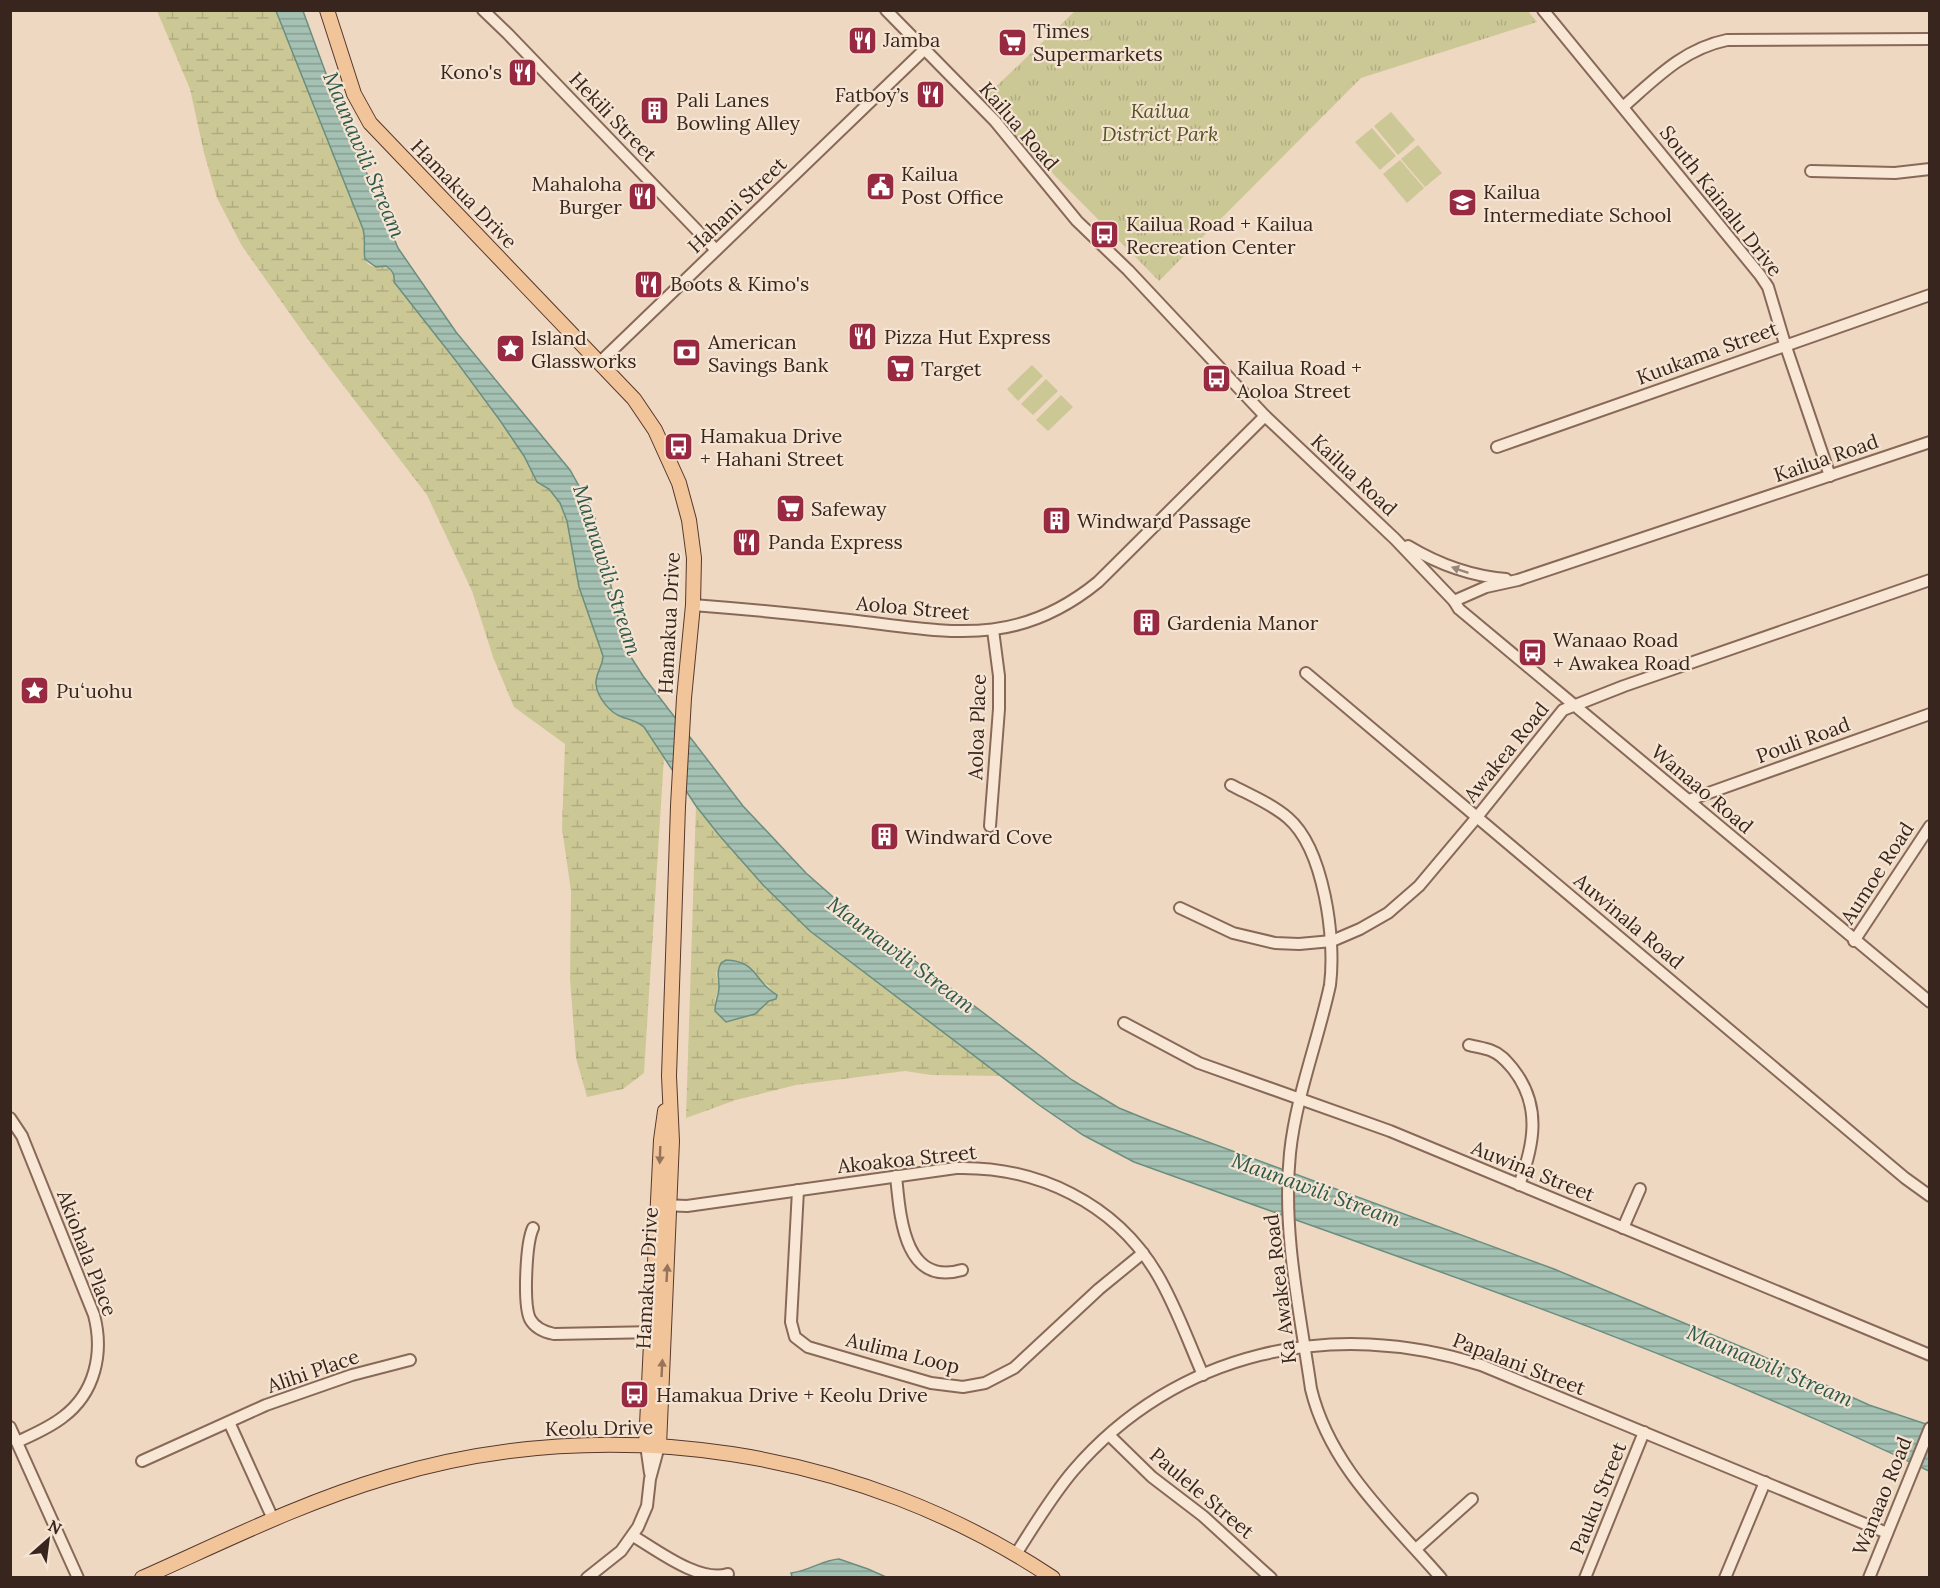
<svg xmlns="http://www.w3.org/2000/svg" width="1940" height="1588" viewBox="0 0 1940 1588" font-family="Lora,serif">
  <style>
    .grass { fill: #ccc896 }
    .wetland { fill: url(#wetland-marsh); fill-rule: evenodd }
    .park { fill: url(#park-tufts) }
    .water { fill: url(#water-rules); stroke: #6b8f7f; stroke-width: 1.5 }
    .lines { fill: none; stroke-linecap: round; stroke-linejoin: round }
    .minor-casing { stroke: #886959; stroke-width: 14 }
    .major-casing { stroke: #56382d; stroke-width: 16 }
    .minor { stroke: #f9e7d5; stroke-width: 10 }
    .major { stroke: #f2c499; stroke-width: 14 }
    .oneway { fill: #988679 }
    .oneway2 { fill: #95745b }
    .labels { text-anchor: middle; stroke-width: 4.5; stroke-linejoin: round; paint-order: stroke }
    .poi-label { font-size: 20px; fill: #38251d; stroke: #f5e4d2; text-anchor: start }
    .park-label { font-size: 20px; font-style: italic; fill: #525424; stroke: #f5e4d2 }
    .street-label { font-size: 20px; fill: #38251d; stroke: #f5e4d2 }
    .water-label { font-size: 21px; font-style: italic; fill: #2d584c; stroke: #f5e4d2 }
  </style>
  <defs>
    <pattern id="wetland-marsh" width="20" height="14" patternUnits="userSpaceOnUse" patternTransform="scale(1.5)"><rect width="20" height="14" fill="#ccc896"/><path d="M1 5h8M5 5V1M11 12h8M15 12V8" fill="none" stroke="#b0ac81"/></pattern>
    <pattern id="park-tufts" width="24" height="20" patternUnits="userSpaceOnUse" patternTransform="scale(1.5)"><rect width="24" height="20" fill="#ccc896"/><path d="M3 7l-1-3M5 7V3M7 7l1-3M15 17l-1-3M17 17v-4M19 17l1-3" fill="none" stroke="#b0ac81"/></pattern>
    <pattern id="water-rules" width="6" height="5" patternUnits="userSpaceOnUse" patternTransform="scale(1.5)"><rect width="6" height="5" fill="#a4c1b3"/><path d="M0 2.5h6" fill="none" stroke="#879d91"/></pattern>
  </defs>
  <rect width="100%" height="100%" fill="#eed8c2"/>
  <g class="grass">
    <path d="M1391,112L1415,140L1398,155L1374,126Z"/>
    <path d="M1372,128L1396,156L1380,170L1355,142Z"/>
    <path d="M1418,145L1442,173L1425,187L1401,159Z"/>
    <path d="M1400,160L1424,188L1407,203L1383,174Z"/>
    <path d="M1032,365L1043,376L1018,401L1007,389Z"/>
    <path d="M1046,379L1058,391L1033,415L1021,404Z"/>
    <path d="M1061,395L1073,407L1048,431L1036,420Z"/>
  </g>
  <g class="wetland">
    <path d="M157,11H276L363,229C366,240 359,262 372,266C380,268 384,265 391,270L429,326L519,448L537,482L549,489L560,503L567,521L579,587L603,656C603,666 596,674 596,683C597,698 613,714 626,718C632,721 637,721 643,726C652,734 658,747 664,757L644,1073L623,1089L587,1097L576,1058L570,979L571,891L562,828L565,744L514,707L493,657L472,591L427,495L310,342L242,246L217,198L204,153L190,89Z"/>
    <path d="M696,806L741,860L810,931L1003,1076L931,1075L905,1071L796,1085L736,1100L686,1118ZM726,960C738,960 755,970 760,981L768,985L772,992C765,1014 746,1017 726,1022L715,1000L719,988L716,973Z"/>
  </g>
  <path class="park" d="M1527,10L1537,22L1361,78L1159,281L981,101L1075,11Z"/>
  <g class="water">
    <path d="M276,11H303L332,90L398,248L456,332L570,470L588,502L595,518L622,633L629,654L643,676L743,806L806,873L849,911L1072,1080L1119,1108L1151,1121L1554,1269L1749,1350L1869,1405L1929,1425V1471C1672,1348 1402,1259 1134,1162L1083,1135L1039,1105L810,931L763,885L719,835L696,806L644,727C637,721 631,720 622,717C610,713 597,697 596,684C595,674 603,666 603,656L579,587L567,521L560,503L549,489L537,482L524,456L501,422L456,361L394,282C395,274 392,270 386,266L376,267L365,259C363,249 366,240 363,229Z"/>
    <path d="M726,960C758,961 754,982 777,995L776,999L769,1001L755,1014L726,1022L715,1011C715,1002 719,995 719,987C719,977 716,973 721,963Z"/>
    <path d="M839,1559L868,1569L886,1577H792L791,1573C809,1571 822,1560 839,1559Z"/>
  </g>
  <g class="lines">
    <defs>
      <g id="minor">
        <path d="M483,10L508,34L716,250"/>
        <path d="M886,10L995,121L1077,221L1128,270L1265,416L1395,539L1454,601L1459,609L1930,1002"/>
        <path d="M1543,10L1760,275L1768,287L1785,344L1830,476"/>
        <path d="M1623,107C1655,79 1683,49 1727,40L1930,39"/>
        <path d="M1811,171L1895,173L1930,169"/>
        <path d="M600,362L924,50"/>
        <path d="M1497,447L1930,295"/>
        <path d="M1408,546C1438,564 1470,576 1506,579"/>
        <path d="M1454,601L1486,587L1518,580L1930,442"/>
        <path d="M693,605C745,609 797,614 849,620C946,631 1015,650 1098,582L1265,416"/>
        <path d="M1306,673L1905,1178L1930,1196"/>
        <path d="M1231,785C1250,795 1272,804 1288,818C1324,849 1336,939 1330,985C1318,1041 1296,1096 1290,1153C1282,1232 1300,1312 1311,1389C1330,1467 1390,1519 1441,1578"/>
        <path d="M1689,800L1930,714"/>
        <path d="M990,826L999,709V676L993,630"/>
        <path d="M1180,908L1233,933L1275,943L1299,944L1332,941L1360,929L1388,913L1419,886L1477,817L1563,710L1624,686L1930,580"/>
        <path d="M1854,941L1930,826"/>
        <path d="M1124,1023L1199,1063L1390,1131L1930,1355"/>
        <path d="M1469,1045C1476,1047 1485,1048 1492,1051C1501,1054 1507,1062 1513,1069C1542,1106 1534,1145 1519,1185"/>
        <path d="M10,1118L22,1136L94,1315C104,1353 95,1393 63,1417C49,1428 32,1435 17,1442"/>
        <path d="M896,1176C900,1214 903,1287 962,1270"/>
        <path d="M798,1190L791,1322L795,1337L808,1347L931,1383L963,1387L985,1383L1014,1368L1099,1289L1143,1253"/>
        <path d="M661,1205L687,1206L956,1168C1037,1166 1115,1203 1157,1274C1176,1306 1188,1341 1203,1375"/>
        <path d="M533,1228C526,1243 523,1304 530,1319C535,1328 544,1332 554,1334L657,1332"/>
        <path d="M1623,1228L1640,1189"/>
        <path d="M229,1422L273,1519"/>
        <path d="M10,1427L78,1578"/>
        <path d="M1109,1435L1152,1477L1203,1516L1271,1578"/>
        <path d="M646,1445L650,1473"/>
        <path d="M142,1461L266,1405L352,1375L410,1360"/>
        <path d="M633,1536C657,1550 699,1583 728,1574"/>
        <path d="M1416,1549L1472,1499"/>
        <path d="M1016,1554C1034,1526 1051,1497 1073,1471C1176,1351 1333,1317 1481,1365L1887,1533"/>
        <path d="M587,1578L621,1551L638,1527L647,1506L650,1479L659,1446"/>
        <path d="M1585,1578L1644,1432"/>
        <path d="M1725,1578L1765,1482"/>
        <path d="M1869,1578L1930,1428"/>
      </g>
      <g id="major">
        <path d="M327,10L354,94L370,123L634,399L655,430L679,483L689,520L694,558L693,605L684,698L678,806L669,1076L672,1141L659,1446"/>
        <path d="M646,1445L661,1140L665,1111"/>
        <path d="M142,1578C223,1542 303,1502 388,1477C610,1410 860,1449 1053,1578"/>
      </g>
    </defs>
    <use href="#minor" class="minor-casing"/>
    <use href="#major" class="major-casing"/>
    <use href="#minor" class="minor"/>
    <use href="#major" class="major"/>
  </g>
  <defs><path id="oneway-solid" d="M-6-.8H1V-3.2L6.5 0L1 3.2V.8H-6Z" transform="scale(1.5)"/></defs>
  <use class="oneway" href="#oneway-solid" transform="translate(1460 570) rotate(-161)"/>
  <g class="oneway2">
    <use href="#oneway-solid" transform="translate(660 1155) rotate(92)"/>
    <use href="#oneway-solid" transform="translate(667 1273) rotate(-87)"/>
    <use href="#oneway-solid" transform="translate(662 1368) rotate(-87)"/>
  </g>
  <defs>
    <symbol id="restaurant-square" viewBox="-11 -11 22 22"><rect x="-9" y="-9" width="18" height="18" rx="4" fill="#972940" stroke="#f5e4d2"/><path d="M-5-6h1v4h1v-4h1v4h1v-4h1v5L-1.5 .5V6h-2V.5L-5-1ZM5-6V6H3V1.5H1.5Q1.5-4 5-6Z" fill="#fff"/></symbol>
    <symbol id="supermarket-square" viewBox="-11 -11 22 22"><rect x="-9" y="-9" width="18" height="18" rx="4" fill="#972940" stroke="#f5e4d2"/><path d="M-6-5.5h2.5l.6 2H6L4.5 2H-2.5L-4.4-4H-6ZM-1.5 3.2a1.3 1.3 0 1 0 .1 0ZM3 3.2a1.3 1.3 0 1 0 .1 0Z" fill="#fff"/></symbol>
    <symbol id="building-square" viewBox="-11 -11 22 22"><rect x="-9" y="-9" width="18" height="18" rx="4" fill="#972940" stroke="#f5e4d2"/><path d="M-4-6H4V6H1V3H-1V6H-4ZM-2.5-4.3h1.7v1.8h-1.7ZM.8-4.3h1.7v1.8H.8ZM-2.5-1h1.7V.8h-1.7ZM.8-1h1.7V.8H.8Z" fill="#fff"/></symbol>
    <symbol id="civic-square" viewBox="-11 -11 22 22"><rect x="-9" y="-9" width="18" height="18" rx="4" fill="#972940" stroke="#f5e4d2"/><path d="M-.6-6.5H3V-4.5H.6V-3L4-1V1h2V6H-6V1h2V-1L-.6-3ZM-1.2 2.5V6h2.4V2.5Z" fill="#fff"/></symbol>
    <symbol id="school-square" viewBox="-11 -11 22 22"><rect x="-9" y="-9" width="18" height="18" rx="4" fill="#972940" stroke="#f5e4d2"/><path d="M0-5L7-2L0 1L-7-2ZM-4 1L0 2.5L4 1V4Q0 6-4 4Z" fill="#fff"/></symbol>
    <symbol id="bus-square" viewBox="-11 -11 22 22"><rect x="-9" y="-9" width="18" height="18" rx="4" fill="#972940" stroke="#f5e4d2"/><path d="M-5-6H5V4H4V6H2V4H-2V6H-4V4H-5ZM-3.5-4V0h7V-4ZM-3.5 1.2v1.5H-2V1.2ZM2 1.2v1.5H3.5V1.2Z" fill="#fff"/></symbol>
    <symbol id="sight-square" viewBox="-11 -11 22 22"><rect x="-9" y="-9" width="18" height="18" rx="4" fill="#972940" stroke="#f5e4d2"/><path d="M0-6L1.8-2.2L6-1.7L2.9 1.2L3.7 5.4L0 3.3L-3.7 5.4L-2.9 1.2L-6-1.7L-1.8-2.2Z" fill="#fff"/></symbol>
    <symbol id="bank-square" viewBox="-11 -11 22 22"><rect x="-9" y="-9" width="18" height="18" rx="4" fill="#972940" stroke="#f5e4d2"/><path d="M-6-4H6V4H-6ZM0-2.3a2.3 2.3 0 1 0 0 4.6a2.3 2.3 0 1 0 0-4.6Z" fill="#fff"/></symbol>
  </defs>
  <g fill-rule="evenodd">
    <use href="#restaurant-square" x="846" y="24" width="33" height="33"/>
    <use href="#supermarket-square" x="996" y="26" width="33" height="33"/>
    <use href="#restaurant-square" x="506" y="56" width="33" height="33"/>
    <use href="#restaurant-square" x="914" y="78" width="33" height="33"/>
    <use href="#building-square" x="638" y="94" width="33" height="33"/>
    <use href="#civic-square" x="864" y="170" width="33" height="33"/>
    <use href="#restaurant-square" x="626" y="180" width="33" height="33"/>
    <use href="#school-square" x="1446" y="186" width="33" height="33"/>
    <use href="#bus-square" x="1088" y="218" width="33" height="33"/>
    <use href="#restaurant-square" x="632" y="268" width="33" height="33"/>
    <use href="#restaurant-square" x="846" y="320" width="33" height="33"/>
    <use href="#sight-square" x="494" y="332" width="33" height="33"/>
    <use href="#bank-square" x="670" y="336" width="33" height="33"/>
    <use href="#supermarket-square" x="884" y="352" width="33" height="33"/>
    <use href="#bus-square" x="1200" y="362" width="33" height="33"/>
    <use href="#bus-square" x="662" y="430" width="33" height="33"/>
    <use href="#supermarket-square" x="774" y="492" width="33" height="33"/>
    <use href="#building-square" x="1040" y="504" width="33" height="33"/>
    <use href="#restaurant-square" x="730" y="526" width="33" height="33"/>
    <use href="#building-square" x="1130" y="606" width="33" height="33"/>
    <use href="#bus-square" x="1516" y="636" width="33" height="33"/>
    <use href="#sight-square" x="18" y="674" width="33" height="33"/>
    <use href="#building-square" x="868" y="820" width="33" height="33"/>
    <use href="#bus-square" x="618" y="1378" width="33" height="33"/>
  </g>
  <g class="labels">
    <g class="poi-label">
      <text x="1033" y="38">Times<tspan x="1033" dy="23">Supermarkets</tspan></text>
      <text x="883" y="47">Jamba</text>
      <text x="502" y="79" text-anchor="end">Kono's</text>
      <text x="909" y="102" text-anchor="end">Fatboy’s</text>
      <text x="676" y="107">Pali Lanes<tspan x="676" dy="23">Bowling Alley</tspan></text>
      <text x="901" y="181">Kailua<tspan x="901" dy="23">Post Office</tspan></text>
      <text x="622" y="191" text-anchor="end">Mahaloha<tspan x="622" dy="23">Burger</tspan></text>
      <text x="1483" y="199">Kailua<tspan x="1483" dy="23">Intermediate School</tspan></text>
      <text x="1126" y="231">Kailua Road + Kailua<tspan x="1126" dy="23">Recreation Center</tspan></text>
      <text x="670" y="291">Boots &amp; Kimo's</text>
      <text x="884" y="344">Pizza Hut Express</text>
      <text x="531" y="345">Island<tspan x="531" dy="23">Glassworks</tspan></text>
      <text x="708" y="349">American<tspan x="708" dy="23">Savings Bank</tspan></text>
      <text x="1237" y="375">Kailua Road +<tspan x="1237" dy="23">Aoloa Street</tspan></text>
      <text x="921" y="376">Target</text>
      <text x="700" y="443">Hamakua Drive<tspan x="700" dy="23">+ Hahani Street</tspan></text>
      <text x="811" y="516">Safeway</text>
      <text x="1077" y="528">Windward Passage</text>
      <text x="768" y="549">Panda Express</text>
      <text x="1167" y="630">Gardenia Manor</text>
      <text x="1553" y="647">Wanaao Road<tspan x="1553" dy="23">+ Awakea Road</tspan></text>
      <text x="56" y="698">Puʻuohu</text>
      <text x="905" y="844">Windward Cove</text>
      <text x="656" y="1402">Hamakua Drive + Keolu Drive</text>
    </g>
    <g class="park-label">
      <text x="1160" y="118">Kailua<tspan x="1160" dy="23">District Park</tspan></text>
    </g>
    <g class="street-label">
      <text transform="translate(613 117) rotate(46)" y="7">Hekili Street</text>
      <text transform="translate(1019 126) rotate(49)" y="7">Kailua Road</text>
      <text transform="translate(464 194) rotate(46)" y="7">Hamakua Drive</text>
      <text transform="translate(1721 201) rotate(52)" y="7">South Kainalu Drive</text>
      <text transform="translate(737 205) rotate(-44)" y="7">Hahani Street</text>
      <text transform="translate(1707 353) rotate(-20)" y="7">Kuukama Street</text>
      <text transform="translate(1826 458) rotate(-19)" y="7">Kailua Road</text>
      <text transform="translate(1354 475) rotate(43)" y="7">Kailua Road</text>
      <text transform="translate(913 608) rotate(5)" y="7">Aoloa Street</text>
      <text transform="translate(669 623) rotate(-87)" y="7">Hamakua Drive</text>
      <text transform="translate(977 727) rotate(-88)" y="7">Aoloa Place</text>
      <text transform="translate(1803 740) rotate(-20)" y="7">Pouli Road</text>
      <text transform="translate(1506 752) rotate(-51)" y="7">Awakea Road</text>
      <text transform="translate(1702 789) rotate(40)" y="7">Wanaao Road</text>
      <text transform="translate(1877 873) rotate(-57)" y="7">Aumoe Road</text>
      <text transform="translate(1629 921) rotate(40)" y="7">Auwinala Road</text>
      <text transform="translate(907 1159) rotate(-6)" y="7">Akoakoa Street</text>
      <text transform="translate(1533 1171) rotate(22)" y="7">Auwina Street</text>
      <text transform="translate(87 1253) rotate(69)" y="7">Akiohala Place</text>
      <text transform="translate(647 1278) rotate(-87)" y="7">Hamakua Drive</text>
      <text transform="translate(1280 1289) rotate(-97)" y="7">Ka Awakea Road</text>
      <text transform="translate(903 1353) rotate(14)" y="7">Aulima Loop</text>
      <text transform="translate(1519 1364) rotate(21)" y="7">Papalani Street</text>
      <text transform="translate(313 1371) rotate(-19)" y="7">Alihi Place</text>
      <text transform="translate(599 1428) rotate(-1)" y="7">Keolu Drive</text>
      <text transform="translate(1202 1493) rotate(40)" y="7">Paulele Street</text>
      <text transform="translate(1882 1496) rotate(-68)" y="7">Wanaao Road</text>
      <text transform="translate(1598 1498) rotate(-68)" y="7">Pauku Street</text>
    </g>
    <g class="water-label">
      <text transform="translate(364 155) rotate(67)" y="7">Maunawili Stream</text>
      <text transform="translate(607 570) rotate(72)" y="7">Maunawili Stream</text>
      <text transform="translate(901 955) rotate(37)" y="7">Maunawili Stream</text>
      <text transform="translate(1316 1190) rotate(20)" y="7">Maunawili Stream</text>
      <text transform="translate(1770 1366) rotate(23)" y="7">Maunawili Stream</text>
    </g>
  </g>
  <rect width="1940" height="1588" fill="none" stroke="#38251d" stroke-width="24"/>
  <g transform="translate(48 1540) rotate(28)" stroke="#f5e4d2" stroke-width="4.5" paint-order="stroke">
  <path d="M0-4.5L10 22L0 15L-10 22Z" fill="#38251d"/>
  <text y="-9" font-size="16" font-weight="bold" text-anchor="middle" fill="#38251d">N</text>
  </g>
</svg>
